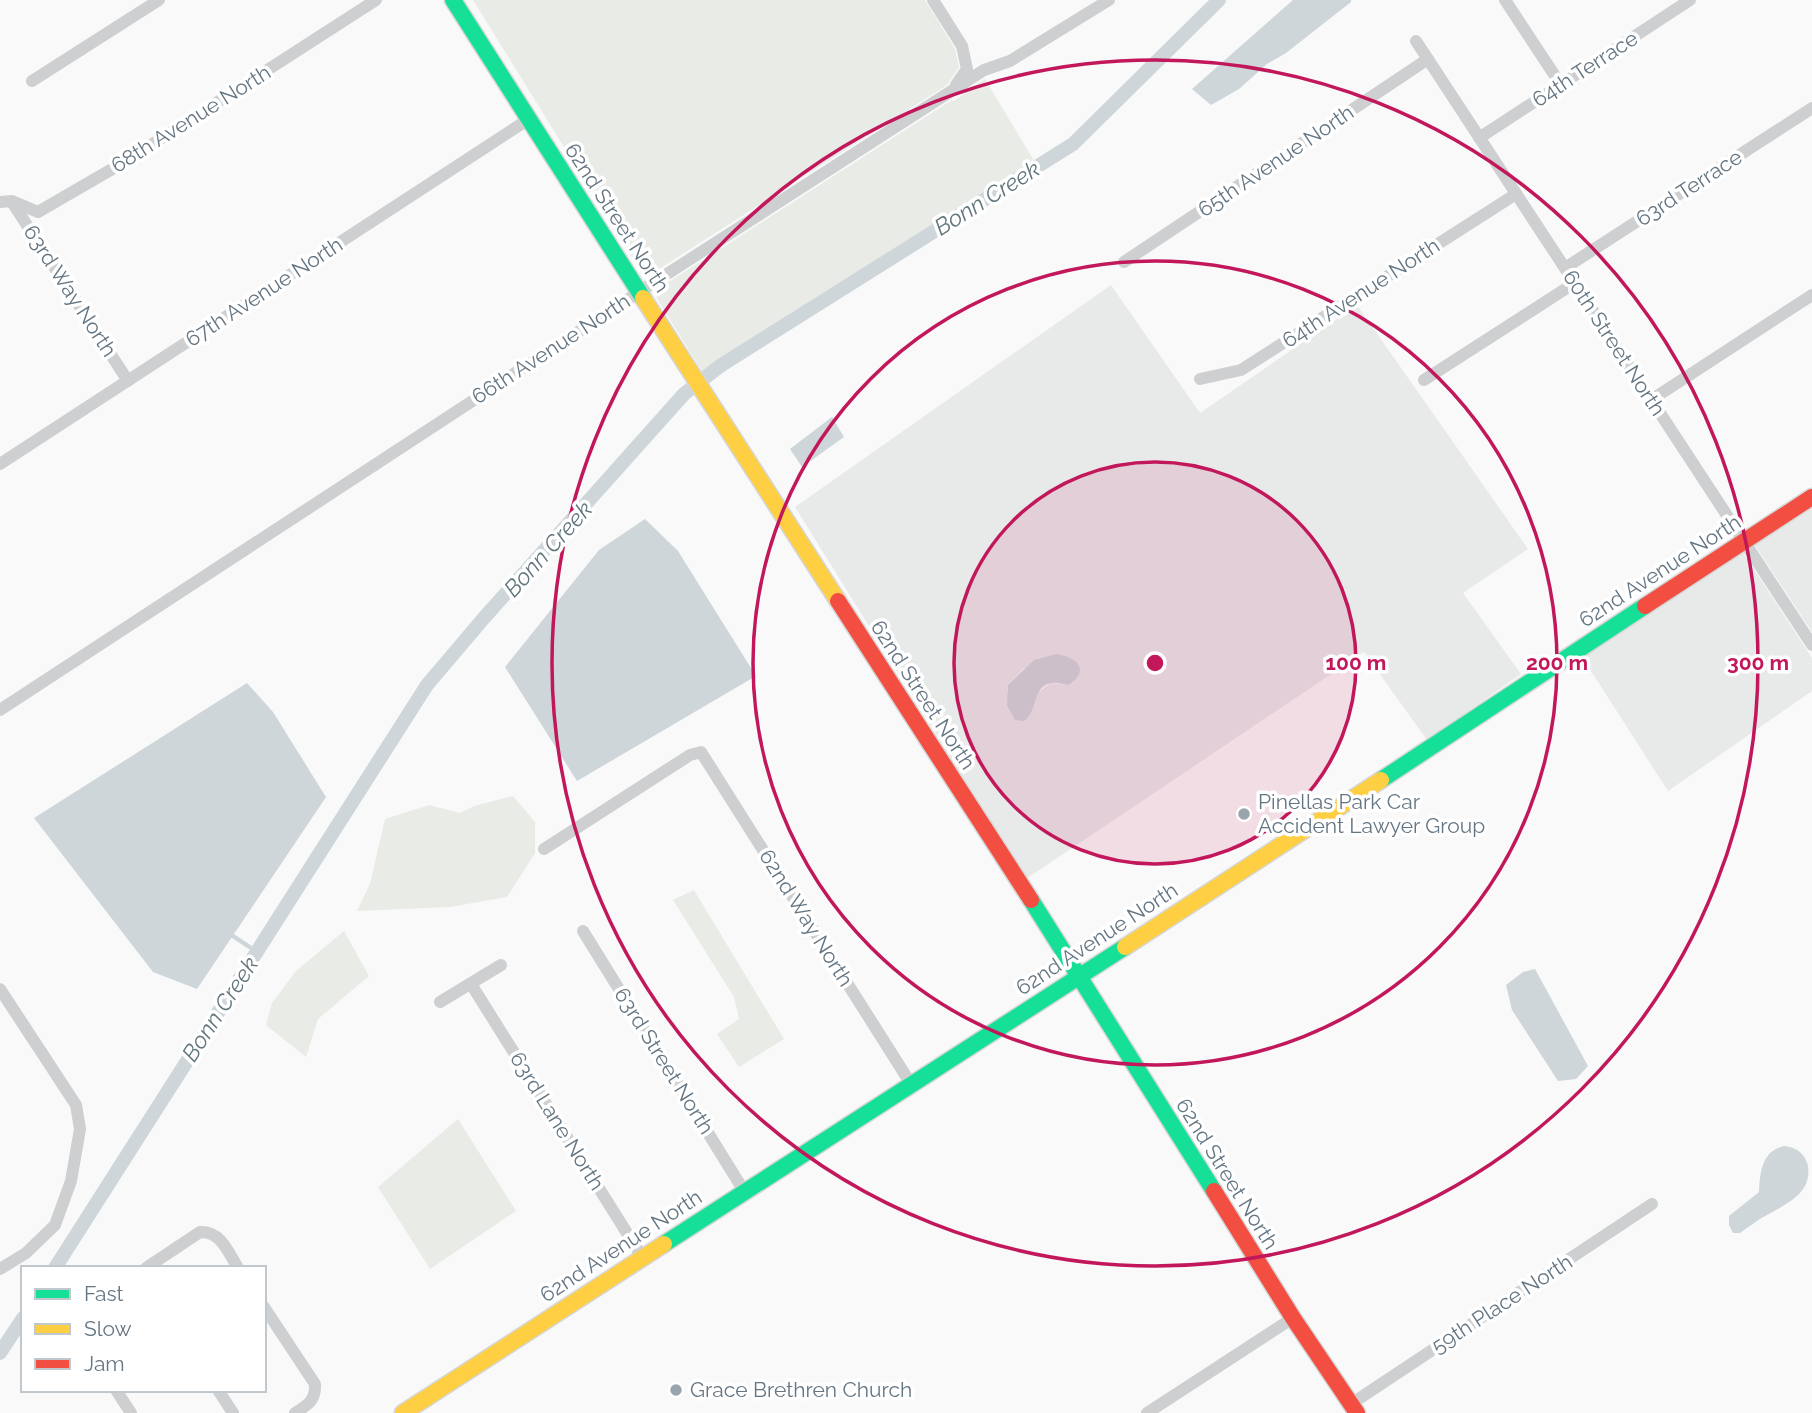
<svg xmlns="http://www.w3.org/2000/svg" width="1812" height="1413" viewBox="0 0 1812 1413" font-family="Raleway,sans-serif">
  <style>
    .built { fill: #e8e9e9; fill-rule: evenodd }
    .green { fill: #e8ebe6 }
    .water { fill: #ced6d9 }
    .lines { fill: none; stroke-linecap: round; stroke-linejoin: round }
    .stream { stroke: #ced6d9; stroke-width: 4.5 }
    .canal { stroke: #ced6d9; stroke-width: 14 }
    .fast-casing { stroke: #d5d6d7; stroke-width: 19 }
    .slow-casing { stroke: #d5d6d7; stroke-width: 19 }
    .jam-casing { stroke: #d5d6d7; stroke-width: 19 }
    .street { stroke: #cecfd0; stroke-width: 12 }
    .fast { stroke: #16e098; stroke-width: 16 }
    .slow { stroke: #ffcf43; stroke-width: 16 }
    .jam { stroke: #f24e42; stroke-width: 16 }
    .ring { fill: none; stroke: #c2185b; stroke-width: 3.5 }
    .poi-dot { fill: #99a4ac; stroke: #fff; stroke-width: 2.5 }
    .labels { text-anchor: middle; stroke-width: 7; stroke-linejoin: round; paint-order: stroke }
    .street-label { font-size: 21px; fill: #657683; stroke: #fff }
    .poi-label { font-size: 21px; fill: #657683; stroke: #fff; text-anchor: start }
    .water-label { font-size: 23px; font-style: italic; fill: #60757c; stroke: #fff }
    .centre { fill: #c2185b; stroke: #fff; stroke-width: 3.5 }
    .ring-label { font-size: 21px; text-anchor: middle; font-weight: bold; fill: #c2185b; stroke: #fff; stroke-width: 7; stroke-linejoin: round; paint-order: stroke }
  </style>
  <rect width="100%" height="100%" fill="#f9f9f9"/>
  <g class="built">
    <path d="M1111,285L1200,413L1357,305L1528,549L1463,593L1521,674L1427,740L1364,652L1026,879L795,507ZM1024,668L1074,682L1069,685L1051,683L1036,694L1035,702L1007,690L1008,685Z"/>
    <path d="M1812,507V632L1754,544Z"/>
    <path d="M1742,551L1812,658V691L1668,791L1582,657Z"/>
  </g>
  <g class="green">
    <path d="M473,0H925L955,49L959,67L947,85L645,278Z"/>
    <path d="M985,79L1036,164L703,373L653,292L952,100L954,101Z"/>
    <path d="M513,796L535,822V853L507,897L450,907L357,911L370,884L385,819L429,805L460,813L474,806Z"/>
    <path d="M694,890L784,1039L739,1067L717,1034L739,1019L734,997L673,900Z"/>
    <path d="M344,931L369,976L318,1019L306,1057L266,1025L272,1003L296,971Z"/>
    <path d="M458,1119L516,1211L430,1269L378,1187Z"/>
  </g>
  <g class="water">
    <path d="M1293,0H1351V2L1286,53L1267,64L1239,89L1211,105L1192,89Z"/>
    <path d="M832,417L844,437L802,467L790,449Z"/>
    <path d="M645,519L678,551L756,676L577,781L505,667L599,550Z"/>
    <path d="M1057,654C1076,657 1091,669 1069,685C1064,685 1058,682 1052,683C1031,686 1039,711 1024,721L1015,720L1007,705L1008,685L1034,660Z"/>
    <path d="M247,683L273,712L326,797L197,989L153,972L34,818Z"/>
    <path d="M1535,969L1588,1066L1576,1079L1558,1081L1512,1010L1506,985L1523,972Z"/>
    <path d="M1785,1146C1798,1148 1805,1154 1808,1166C1812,1194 1786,1204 1767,1215C1757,1220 1749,1227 1740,1233H1733L1729,1225V1216L1759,1192C1760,1172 1762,1150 1785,1146Z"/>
  </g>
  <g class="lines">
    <path class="stream" d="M230,934L257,952"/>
    <g class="canal">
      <path d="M55,1268L427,685L483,619L684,394L720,366L1073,144L1219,0"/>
      <path d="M0,1353L23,1318"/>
    </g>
    <defs>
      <g id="fast">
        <path d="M453,0L643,298"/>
        <path d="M1381,780L1645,606"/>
        <path d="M1031,900L1214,1191"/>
        <path d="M664,1244L1125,947"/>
      </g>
      <g id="slow">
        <path d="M643,298L838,601"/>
        <path d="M1125,947L1381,780"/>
        <path d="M403,1413L664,1244"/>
      </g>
      <g id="jam">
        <path d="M838,601L1031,900"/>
        <path d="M1645,606L1812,497"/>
        <path d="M1214,1191L1293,1318L1357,1413"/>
      </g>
    </defs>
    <use href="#fast" class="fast-casing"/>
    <use href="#slow" class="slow-casing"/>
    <use href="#jam" class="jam-casing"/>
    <g class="street">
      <path d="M933,0L962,46L967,69L956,85"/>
      <path d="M1505,0L1561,85"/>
      <path d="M1416,41L1812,645"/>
      <path d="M32,81L159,0"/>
      <path d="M1479,138L1690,0"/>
      <path d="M0,202L12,201L38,212L126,161L376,0"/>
      <path d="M12,202L128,381"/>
      <path d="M1124,262L1428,59"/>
      <path d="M1565,268L1812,108"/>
      <path d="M1200,379L1241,370L1516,194"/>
      <path d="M1424,380L1573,284"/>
      <path d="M1651,400L1812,295"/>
      <path d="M0,464L529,119"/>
      <path d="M0,710L639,292L984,70L1010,61L1109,0"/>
      <path d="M544,849L690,755L701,752L911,1084"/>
      <path d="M583,931L744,1191"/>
      <path d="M471,984L642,1257"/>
      <path d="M0,989L76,1105L80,1129L71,1181L55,1225L26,1253L0,1269"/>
      <path d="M440,1002L501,965"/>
      <path d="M146,1268L200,1232C221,1231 228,1252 238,1268"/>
      <path d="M264,1307L315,1384C316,1400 308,1405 295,1413"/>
      <path d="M116,1390L131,1413"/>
      <path d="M218,1390L233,1413"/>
      <path d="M1351,1404L1652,1204"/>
      <path d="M1147,1413L1293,1318"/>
    </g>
    <use href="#fast" class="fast"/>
    <use href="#slow" class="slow"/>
    <use href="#jam" class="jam"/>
  </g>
  <circle cx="1155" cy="663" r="201" fill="#c2185b" fill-opacity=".12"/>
  <g class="ring">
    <circle cx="1155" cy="663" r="201"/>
    <circle cx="1155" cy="663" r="402"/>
    <circle cx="1155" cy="663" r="603"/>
  </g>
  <g class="poi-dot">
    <circle cx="1244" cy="814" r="7"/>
    <circle cx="676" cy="1390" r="7"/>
  </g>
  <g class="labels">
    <g class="street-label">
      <text transform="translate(1585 69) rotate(-33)" y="7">64th Terrace</text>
      <text transform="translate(191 119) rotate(-32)" y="7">68th Avenue North</text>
      <text transform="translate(1276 161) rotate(-34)" y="7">65th Avenue North</text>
      <text transform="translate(1689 188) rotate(-33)" y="7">63rd Terrace</text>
      <text transform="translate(617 218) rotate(57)" y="7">62nd Street North</text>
      <text transform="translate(70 291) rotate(57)" y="7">63rd Way North</text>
      <text transform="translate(264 292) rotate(-33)" y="7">67th Avenue North</text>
      <text transform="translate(1361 293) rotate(-33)" y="7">64th Avenue North</text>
      <text transform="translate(1614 343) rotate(57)" y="7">60th Street North</text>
      <text transform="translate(551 349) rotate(-33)" y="7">66th Avenue North</text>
      <text transform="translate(1660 571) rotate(-33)" y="7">62nd Avenue North</text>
      <text transform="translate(923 695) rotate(57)" y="7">62nd Street North</text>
      <text transform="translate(806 918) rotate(58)" y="7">62nd Way North</text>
      <text transform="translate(1097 939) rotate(-33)" y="7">62nd Avenue North</text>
      <text transform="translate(664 1061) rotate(58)" y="7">63rd Street North</text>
      <text transform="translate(557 1121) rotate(58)" y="7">63rd Lane North</text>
      <text transform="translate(1227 1174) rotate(58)" y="7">62nd Street North</text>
      <text transform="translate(621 1246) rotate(-33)" y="7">62nd Avenue North</text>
      <text transform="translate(1502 1304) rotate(-33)" y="7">59th Place North</text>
    </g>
    <g class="poi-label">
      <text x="1258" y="809">Pinellas Park Car<tspan x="1258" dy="24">Accident Lawyer Group</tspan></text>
      <text x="690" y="1397">Grace Brethren Church</text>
    </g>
    <g class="water-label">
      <text transform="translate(987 198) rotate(-32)" y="8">Bonn Creek</text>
      <text transform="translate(548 549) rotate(-48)" y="8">Bonn Creek</text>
      <text transform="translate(220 1009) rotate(-57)" y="8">Bonn Creek</text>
    </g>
  </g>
  <circle cx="1155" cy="663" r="10" class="centre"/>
  <g class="ring-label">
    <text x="1356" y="670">100 m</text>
    <text x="1557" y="670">200 m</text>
    <text x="1758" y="670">300 m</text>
  </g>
  <rect x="21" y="1266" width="245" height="126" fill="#ffffff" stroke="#c1c8cd" stroke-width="2"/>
  <rect x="35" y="1289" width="35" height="10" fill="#16e098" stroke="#c1c8cd" stroke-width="2"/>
  <text x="84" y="1301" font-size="21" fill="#657683">Fast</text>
  <rect x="35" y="1324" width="35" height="10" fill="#ffcf43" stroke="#c1c8cd" stroke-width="2"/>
  <text x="84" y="1336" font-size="21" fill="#657683">Slow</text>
  <rect x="35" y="1359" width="35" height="10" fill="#f24e42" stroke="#c1c8cd" stroke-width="2"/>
  <text x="84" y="1371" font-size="21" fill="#657683">Jam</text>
</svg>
